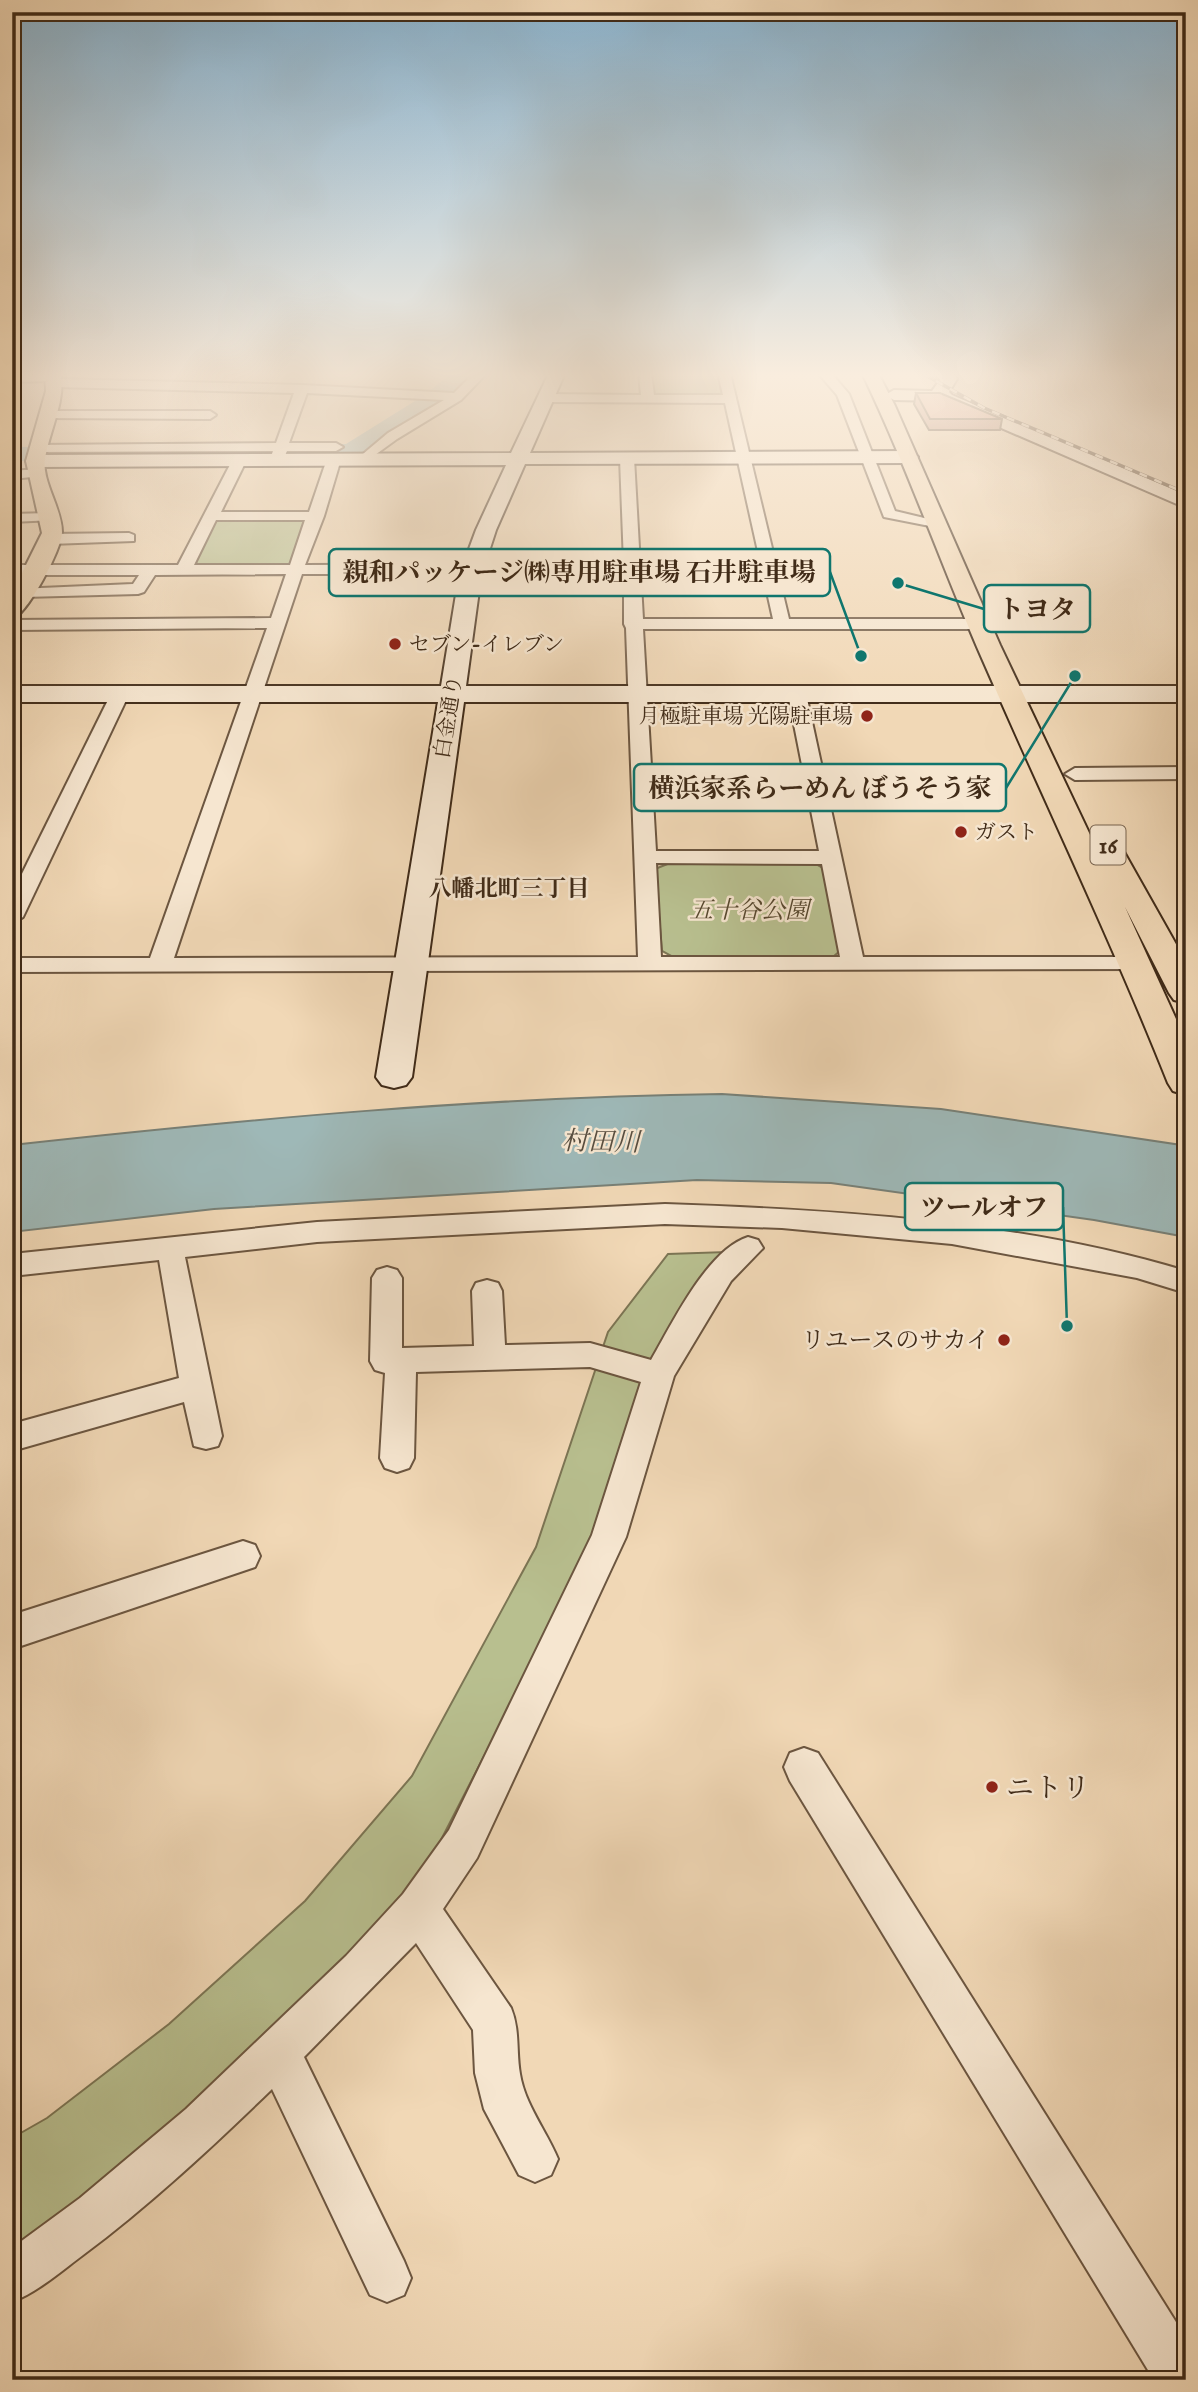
<svg xmlns="http://www.w3.org/2000/svg" width="1198" height="2392" viewBox="0 0 1198 2392" font-family="'IM FELL English','Noto Serif JP',serif">
  <style>
    .green { fill: #b8bf8f; stroke: #7c7554; stroke-width: 2 }
    .water { fill: #9eb8b7; stroke: #788077; stroke-width: 2 }
    .lines { fill: none; stroke-linecap: round; stroke-linejoin: round }
    .river { fill: #9eb8b7; fill-rule: evenodd }
    .street-casing { stroke: #6c5640; stroke-width: 4 }
    .secondary-casing { stroke: #402b18; stroke-width: 4 }
    .primary-casing { stroke: #402b18; stroke-width: 4 }
    .highway-casing { stroke: #402b18; stroke-width: 4 }
    .street { fill: #f6e6d0; fill-rule: evenodd }
    .secondary { fill: #f6e6d0; fill-rule: evenodd }
    .primary { fill: #f1d8b6; fill-rule: evenodd }
    .highway { fill: #f1d8b6; fill-rule: evenodd }
    .rail-casing { stroke: #402b18; stroke-width: 3.5 }
    .rail { stroke: #f6e6d0; stroke-width: 2.5; stroke-dasharray: 8; stroke-linecap: butt }
    .wall { fill: #bb8573; stroke: #402b18; stroke-width: 2 }
    .building { fill: #da9b86; stroke: #402b18; stroke-width: 2 }
    .poi-dot { fill: #8f2418; stroke: #f6e6d0; stroke-width: 2.5 }
    .labels { text-anchor: middle; stroke-width: 5; stroke-linejoin: round; paint-order: stroke }
    .far-poi-label { font-size: 21px; fill: #402b18; stroke: #f6e6d0; text-anchor: start }
    .far-street-label { font-size: 21px; fill: #402b18; stroke: #f6e6d0 }
    .shield { fill: #f6e6d0; stroke: #77634f; stroke-width: 2 }
    .shield-label { font-size: 23px; font-weight: bold; fill: #402b18 }
    .far-quarter-label { font-size: 23px; font-weight: bold; fill: #402b18; stroke: #f6e6d0 }
    .park-label { font-size: 24px; font-style: italic; fill: #584930; stroke: #f6e6d0 }
    .poi-label { font-size: 24px; fill: #402b18; stroke: #f6e6d0; text-anchor: end }
    .water-label { font-size: 26px; font-style: italic; fill: #584e40; stroke: #f6e6d0 }
    .near-poi-label { font-size: 28px; fill: #402b18; stroke: #f6e6d0; text-anchor: start }
    .leader { fill: none; stroke: #0f766e; stroke-width: 2.5 }
    .callout-dot { fill: #0f766e; stroke: #f6e6d0; stroke-width: 2.5 }
    .callout { fill: #f6e6d0; stroke: #0f766e; stroke-width: 2.5 }
    .callout-label { font-size: 26px; text-anchor: middle; font-weight: bold; fill: #402b18 }
  </style>
  <rect width="100%" height="100%" fill="#f1d8b6"/>
  <filter id="stains"><feTurbulence type="fractalNoise" baseFrequency=".00286" numOctaves="4"/><feColorMatrix values="0 0 0 0 .2 0 0 0 0 .09 0 0 0 0 .02 0 0 0 .5 -.17"/></filter>
  <radialGradient id="worn" r=".72"><stop offset=".6" stop-color="#630" stop-opacity="0"/><stop offset="1" stop-color="#630" stop-opacity=".3"/></radialGradient>
  <g class="green">
    <path d="M650,373H721L726,394L653,395Z"/>
    <path d="M224,519H300L306,522L292,563L281,567H201L195,562L213,522Z"/>
    <path d="M670,863H814L826,870L842,949L833,957H673L662,951L655,869Z"/>
    <path d="M726,1252L685,1300L649,1364L591,1548L425,1871L374,1940L116,2174L12,2247V2138L47,2118L169,2024L305,1901L412,1776L536,1547L608,1332L668,1254Z"/>
  </g>
  <path class="water" d="M722,1094L941,1109L1181,1145L1186,1155V1237L1094,1220L831,1183L697,1180L214,1209L12,1232V1145C248,1119 485,1097 722,1094Z"/>
  <g class="lines">
    <path class="river" d="M452,373H475L439,406L359,456L351,458L12,461V447L346,444L423,396Z"/>
    <defs>
      <g id="street">
        <path d="M54,373L58,374V379L302,385L454,393L474,373H487L461,400L397,439L364,463L357,459L388,433L444,400L307,393L289,443H336L343,447L336,451H287L282,462L277,463L270,459L273,451L37,452L32,451V445L276,443L294,393L55,387L51,386L50,381L12,382V374Z"/>
        <path d="M639,373H651L654,395H723L718,373H730L789,619H980L988,624L980,629H643L656,851H819L788,694L797,689L806,694L863,957H1136L1144,959L1148,964L1144,969L12,972V958H150L267,628L12,630V620L271,618L286,574L155,575L144,592L138,594L24,597L18,595V589L133,584L139,575H12V565H178L233,459L240,455L247,459L221,512H309L327,459L334,455L341,459L324,516L305,565L624,564L620,458L627,454L634,458L643,619H773L725,403L548,402L542,398L548,394L641,395ZM216,520H305L290,565H194ZM302,574H624V624L626,628L638,957L174,958ZM656,863L822,864L840,957H661Z"/>
        <path d="M818,373H831L849,394L895,511L945,523V529L884,517L837,395Z"/>
        <path d="M48,411H210L216,415L210,419L43,418L42,415Z"/>
        <path d="M37,469L44,473L42,476L12,479V471Z"/>
        <path d="M49,513L56,517L54,520L12,522V514Z"/>
        <path d="M129,533L134,535V541L50,544L42,539L50,534Z"/>
        <path d="M120,689L129,694L23,917L12,924V894L111,694Z"/>
        <path d="M1186,767V779L1075,780L1065,774L1075,768Z"/>
        <path d="M665,1204C838,1210 1020,1221 1186,1271V1293L1137,1278L952,1244L782,1228L665,1224L317,1242L185,1257L222,1436L218,1446L206,1449L194,1446L184,1402L12,1451V1424L179,1378L159,1260L12,1276V1254L317,1222Z"/>
        <path d="M748,1237L758,1240L763,1248L731,1281L674,1376L626,1537L477,1858L443,1909L511,2008C520,2030 516,2051 520,2074C525,2105 546,2130 558,2159L551,2175L535,2182L519,2175L484,2109L475,2073L473,2030L416,1943L304,2057L404,2261L411,2278L404,2295L387,2302L370,2295L272,2089C212,2147 150,2205 83,2255C60,2272 39,2291 12,2302V2248L80,2198L186,2109L346,1956L403,1894L449,1830L592,1535L641,1382L590,1367L416,1372L414,1458L409,1468L397,1472L385,1468L380,1458L385,1373L375,1370L370,1361L372,1278L377,1270L387,1267L397,1270L402,1278V1348L474,1346L472,1291L476,1283L487,1280L498,1283L502,1291L505,1345L590,1343L651,1360C672,1324 707,1250 748,1237Z"/>
        <path d="M243,1541L255,1545L260,1556L255,1567L12,1649V1615Z"/>
        <path d="M804,1748L818,1753L1186,2338V2380H1154L790,1781L784,1767L790,1753Z"/>
      </g>
      <g id="secondary">
        <path d="M549,373H565L530,453L909,451L918,457L909,463L525,464L496,530L481,576L466,686H1186V702H464L412,1077L406,1085L394,1088L382,1085L376,1077L438,702H12V686H441L459,576L476,530L506,465L35,467L26,461L35,455L511,453Z"/>
        <path d="M934,373L955,375L957,379L949,392L952,395L1186,495V508L939,401L894,400L885,395L894,390L932,391L940,380Z"/>
      </g>
      <path id="primary" d="M45,373H61C65,403 50,429 45,458C41,481 62,508 62,532C62,549 27,615 12,619V593L42,533L26,461L46,391Z"/>
      <path id="highway" d="M862,373H878L895,406L1000,645L1100,856L1104,852L1114,849L1124,852L1186,962V1003L1174,1000L1169,993L1125,907L1186,1041V1095L1173,1091L1168,1083C1109,935 1040,792 977,647C938,556 905,462 862,373Z"/>
    </defs>
    <use href="#street" class="street-casing"/>
    <use href="#secondary" class="secondary-casing"/>
    <use href="#primary" class="primary-casing"/>
    <use href="#highway" class="highway-casing"/>
    <use href="#street" class="street"/>
    <use href="#secondary" class="secondary"/>
    <use href="#primary" class="primary"/>
    <use href="#highway" class="highway"/>
    <defs>
      <path id="rail" d="M922,373L984,408L1186,493"/>
    </defs>
    <use href="#rail" class="rail-casing"/>
    <use href="#rail" class="rail"/>
  </g>
  <path class="wall" d="M916,393L1002,419L1000,430H929L914,404Z"/>
  <path class="building" d="M916,393H940L1002,419H930Z"/>
  <linearGradient id="sky" x2="0" y2="1"><stop stop-color="#8ab6d4"/><stop offset="0.53" stop-color="#f9edde"/><stop offset="1" stop-color="#f9edde" stop-opacity="0"/></linearGradient>
  <rect width="1198" height="708" fill="url(#sky)"/>
  <g class="poi-dot">
    <circle cx="395" cy="644" r="7"/>
    <circle cx="867" cy="716" r="7"/>
    <circle cx="961" cy="832" r="7"/>
    <circle cx="1004" cy="1340" r="7"/>
    <circle cx="992" cy="1787" r="7"/>
  </g>
  <g class="labels">
    <g class="far-poi-label">
      <text x="409" y="651">セブン-イレブン</text>
      <text x="853" y="723" text-anchor="end">月極駐車場 光陽駐車場</text>
      <text x="975" y="839">ガスト</text>
    </g>
    <g class="far-street-label">
      <text transform="translate(448 717) rotate(-81)" y="7">白金通り</text>
    </g>
    <rect class="shield" x="1090.5" y="825.5" width="35" height="39" rx="5"/>
    <g class="shield-label">
      <text x="1108" y="853">16</text>
    </g>
    <g class="far-quarter-label">
      <text x="509" y="896">八幡北町三丁目</text>
    </g>
    <g class="park-label">
      <text x="749" y="918">五十谷公園</text>
    </g>
    <g class="poi-label">
      <text x="990" y="1348">リユースのサカイ</text>
    </g>
    <g class="water-label">
      <text transform="translate(601 1141) rotate(1)" y="9">村田川</text>
    </g>
    <g class="near-poi-label">
      <text x="1006" y="1797">ニトリ</text>
    </g>
  </g>
  <path class="leader" d="M861 656L830 572M898 583L984 609M1075 676L1006 788M1067 1326L1063 1207"/>
  <g class="callout-dot">
    <circle cx="861" cy="656" r="7"/>
    <circle cx="898" cy="583" r="7"/>
    <circle cx="1075" cy="676" r="7"/>
    <circle cx="1067" cy="1326" r="7"/>
  </g>
  <g class="callout">
    <rect x="329" y="549" width="501" height="47" rx="7"/>
    <rect x="984" y="585" width="106" height="47" rx="7"/>
    <rect x="634" y="764" width="372" height="47" rx="7"/>
    <rect x="905" y="1183" width="158" height="47" rx="7"/>
  </g>
  <g class="callout-label">
    <text x="579" y="581">親和パッケージ㈱専用駐車場 石井駐車場</text>
    <text x="1037" y="618">トヨタ</text>
    <text x="820" y="797">横浜家系らーめん ぼうそう家</text>
    <text x="984" y="1216">ツールオフ</text>
  </g>
  <rect width="1198" height="2392" fill="none" stroke="#f1d8b6" stroke-width="42"/>
  <rect x="14" y="14" width="1170" height="2364" fill="none" stroke="#402b18" stroke-width="3.5"/>
  <rect x="21" y="21" width="1156" height="2350" fill="none" stroke="#402b18" stroke-width="2"/>
  <rect width="100%" height="100%" filter="url(#stains)"/>
  <rect width="100%" height="100%" fill="url(#worn)"/>
</svg>
